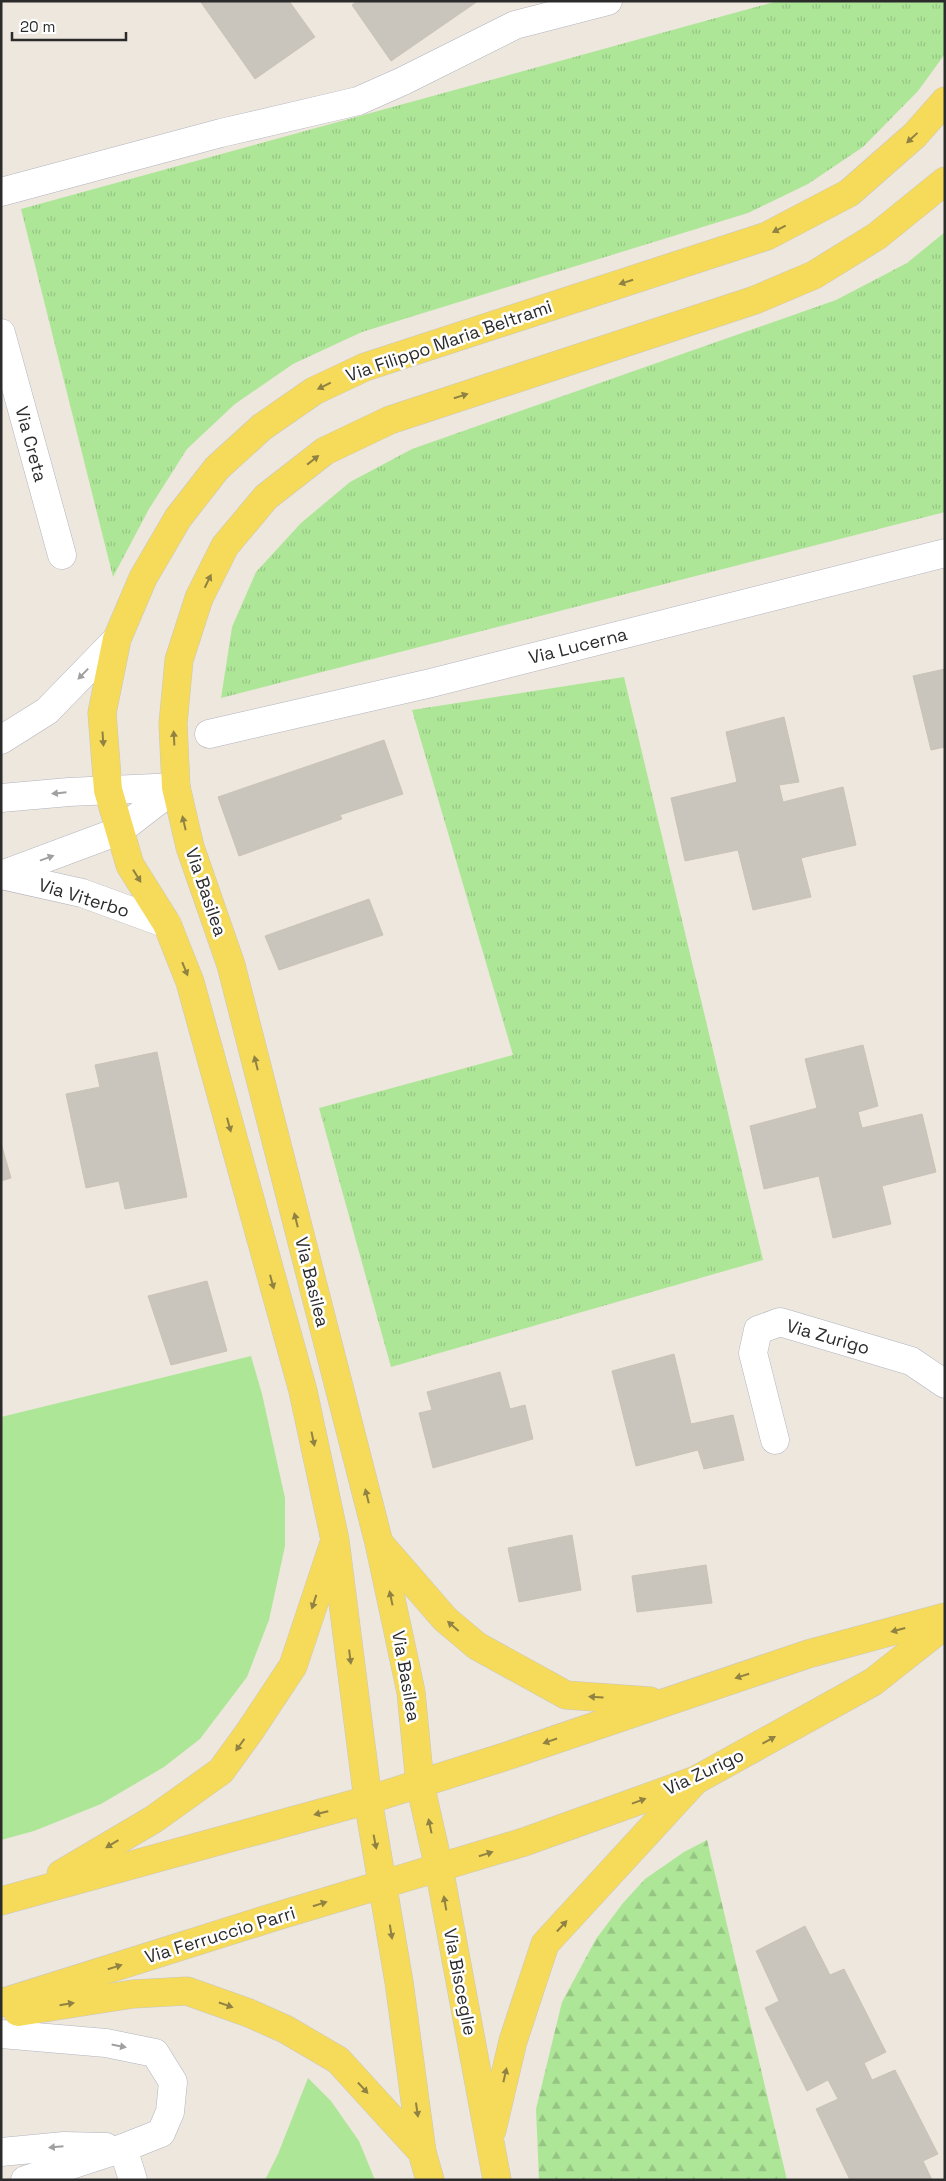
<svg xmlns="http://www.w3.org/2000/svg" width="946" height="2181" viewBox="0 0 946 2181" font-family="'Space Grotesk',sans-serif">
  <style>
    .grass { fill: #aee698 }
    .forest { fill: url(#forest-firs) }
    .park { fill: url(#park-tufts) }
    .building { fill: #c9c4bc; stroke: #c9c4b6 }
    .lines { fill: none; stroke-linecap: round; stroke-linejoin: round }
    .minor-casing { stroke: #b1b3bf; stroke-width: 29 }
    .major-casing { stroke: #c8c8c8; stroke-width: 29 }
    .minor { stroke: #fff; stroke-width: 28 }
    .major { stroke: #f6da5a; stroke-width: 28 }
    .oneway { fill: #908242 }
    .oneway2 { fill: #a0a0a0 }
    .labels { text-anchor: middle; stroke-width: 5; stroke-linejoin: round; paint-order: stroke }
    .street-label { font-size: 18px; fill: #2b2b2b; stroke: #fff }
  </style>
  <defs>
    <pattern id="forest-firs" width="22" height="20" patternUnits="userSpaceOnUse" patternTransform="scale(1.25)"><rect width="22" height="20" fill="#aee698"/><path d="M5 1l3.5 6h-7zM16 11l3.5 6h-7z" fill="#96c583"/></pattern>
    <pattern id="park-tufts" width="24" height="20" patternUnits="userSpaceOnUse" patternTransform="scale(1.25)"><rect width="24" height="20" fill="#aee698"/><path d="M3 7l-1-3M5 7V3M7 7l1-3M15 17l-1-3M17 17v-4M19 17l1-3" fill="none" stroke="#96c583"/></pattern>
  </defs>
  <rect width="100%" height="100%" fill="#eee7dd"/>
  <g class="grass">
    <path d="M251,1356L262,1394L285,1498V1546L269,1620L247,1677L200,1739L164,1767L101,1804L34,1831L1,1840V1417Z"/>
    <path d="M308,2078L331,2101L359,2141L375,2180H265L278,2154Z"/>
  </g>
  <path class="forest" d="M707,1840L787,2180H539L536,2109L562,2002L596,1939L623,1903L645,1879L684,1852Z"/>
  <g class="park">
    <path d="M778,1H945V54L918,91L863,147L808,184L748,213L362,332L293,364L235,404L187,449L149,509L113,577L21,209Z"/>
    <path d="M945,232V512L221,698L232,627L256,572L301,523L350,482L412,449L836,300L907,263Z"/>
    <path d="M624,677L763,1260L391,1367L319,1108L513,1055L412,710Z"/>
  </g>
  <g class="building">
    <path d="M200,1H289L315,37L255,79Z"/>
    <path d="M357,1H478L391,61L352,5Z"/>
    <path d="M945,669V747L931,750L913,676Z"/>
    <path d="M784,717L799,782L779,785L783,802L843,787L856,845L801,858L811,897L753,910L738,850L685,861L671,798L737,782L726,732Z"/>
    <path d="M384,740L403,794L340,815L342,819L239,856L218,797Z"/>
    <path d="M369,899L383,935L279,970L265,936Z"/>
    <path d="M863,1045L878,1106L858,1112L862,1128L922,1114L936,1172L882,1186L891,1224L833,1238L819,1176L764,1189L750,1126L817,1108L805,1059Z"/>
    <path d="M157,1052L187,1197L125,1209L119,1181L86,1188L66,1094L100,1087L95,1065Z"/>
    <path d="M1,1143L11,1178L1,1181Z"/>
    <path d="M207,1281L227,1351L171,1365L148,1296Z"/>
    <path d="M674,1354L691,1424L733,1415L744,1460L704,1469L698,1450L636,1466L612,1371Z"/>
    <path d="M500,1372L510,1409L525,1405L533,1439L433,1468L419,1413L432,1410L427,1392Z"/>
    <path d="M572,1535L581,1590L519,1602L508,1548Z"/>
    <path d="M706,1565L712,1603L637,1612L632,1576Z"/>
    <path d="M805,1926L830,1975L844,1969L886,2052L864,2063L872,2080L895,2070L938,2154L923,2161L932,2180H850L816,2109L838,2099L828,2080L807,2091L765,2008L779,2001L756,1951Z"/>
  </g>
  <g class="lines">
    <defs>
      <g id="minor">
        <path d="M1,192L221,133L358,101L403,81L515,25L608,1"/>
        <path d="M1,333L62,555"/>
        <path d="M209,734L431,683L945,553"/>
        <path d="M1,740L47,711L117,639"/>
        <path d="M1,798L69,792L176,787"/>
        <path d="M1,875L119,831L176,787"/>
        <path d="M1,875L82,893L167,924"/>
        <path d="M775,1440L753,1353L758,1330L780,1322L911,1361L945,1384"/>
        <path d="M1,2034L106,2043L155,2053L173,2082L170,2112L161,2133L123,2148L25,2180"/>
        <path d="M123,2148L133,2180"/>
        <path d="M1,2152L64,2146L106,2147"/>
      </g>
      <g id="major">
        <path d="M380,1544L445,1619L477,1646L566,1695L650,1701"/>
        <path d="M61,1874L154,1819L221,1771L250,1731L293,1666L333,1546"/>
        <path d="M1,1901L368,1800L510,1755L808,1654L945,1617"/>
        <path d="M1,2003L274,1917L524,1842L696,1780L873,1682L945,1625"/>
        <path d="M18,2012L133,1994L187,1991L249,2013L285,2029L338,2060L422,2152"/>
        <path d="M492,2130L513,2041L545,1944L693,1783"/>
        <path d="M430,2180L422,2152L399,1982L368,1800L335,1540L303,1391L190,982L167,924L130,865L108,790L102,713L117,639L143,578L178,518L217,468L262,427L314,391L365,367L767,236L849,193L915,135L945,101"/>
        <path d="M497,2180L439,1868L420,1784L411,1692L379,1543L231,965L190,847L176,787L173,724L179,660L199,598L225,546L266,497L325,451L390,420L755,300L814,275L877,236L945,181"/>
      </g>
    </defs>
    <use href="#minor" class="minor-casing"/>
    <use href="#major" class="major-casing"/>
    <use href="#minor" class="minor"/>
    <use href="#major" class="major"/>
  </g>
  <defs><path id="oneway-solid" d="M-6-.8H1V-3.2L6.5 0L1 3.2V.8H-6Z" transform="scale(1.25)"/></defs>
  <g class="oneway">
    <use href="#oneway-solid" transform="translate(912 138) rotate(137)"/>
    <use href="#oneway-solid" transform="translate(779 229) rotate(153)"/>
    <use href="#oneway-solid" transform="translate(626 282) rotate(162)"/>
    <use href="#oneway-solid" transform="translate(324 386) rotate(154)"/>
    <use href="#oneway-solid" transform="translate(461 396) rotate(-18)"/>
    <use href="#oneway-solid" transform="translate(313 460) rotate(-38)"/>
    <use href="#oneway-solid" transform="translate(208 581) rotate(-64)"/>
    <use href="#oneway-solid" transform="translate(174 738) rotate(-93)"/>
    <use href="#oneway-solid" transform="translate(103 739) rotate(86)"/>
    <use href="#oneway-solid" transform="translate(184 823) rotate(-103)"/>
    <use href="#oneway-solid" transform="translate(137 876) rotate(58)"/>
    <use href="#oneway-solid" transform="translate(185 969) rotate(68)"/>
    <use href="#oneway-solid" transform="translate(256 1063) rotate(-104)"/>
    <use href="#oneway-solid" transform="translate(229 1125) rotate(75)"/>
    <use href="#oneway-solid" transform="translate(296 1220) rotate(-104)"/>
    <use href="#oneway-solid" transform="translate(272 1282) rotate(75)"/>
    <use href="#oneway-solid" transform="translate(313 1439) rotate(78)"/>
    <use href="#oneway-solid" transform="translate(367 1496) rotate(-104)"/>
    <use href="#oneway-solid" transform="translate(391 1598) rotate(-102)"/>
    <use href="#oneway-solid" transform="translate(314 1602) rotate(108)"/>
    <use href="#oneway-solid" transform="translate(453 1626) rotate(-139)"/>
    <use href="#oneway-solid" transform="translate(898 1630) rotate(165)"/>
    <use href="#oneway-solid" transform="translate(350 1657) rotate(83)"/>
    <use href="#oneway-solid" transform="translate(742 1676) rotate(162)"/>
    <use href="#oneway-solid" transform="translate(596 1697) rotate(-176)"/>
    <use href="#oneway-solid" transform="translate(769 1740) rotate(-29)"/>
    <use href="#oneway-solid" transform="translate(550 1741) rotate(161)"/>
    <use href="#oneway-solid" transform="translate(240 1745) rotate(126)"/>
    <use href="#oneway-solid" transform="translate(639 1801) rotate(-20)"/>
    <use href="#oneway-solid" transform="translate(321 1813) rotate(166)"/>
    <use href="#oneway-solid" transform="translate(430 1826) rotate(-102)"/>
    <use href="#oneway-solid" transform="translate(375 1842) rotate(79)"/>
    <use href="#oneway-solid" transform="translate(112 1844) rotate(149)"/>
    <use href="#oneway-solid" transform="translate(486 1854) rotate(-18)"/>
    <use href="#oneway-solid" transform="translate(445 1903) rotate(-100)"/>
    <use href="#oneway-solid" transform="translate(320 1904) rotate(-18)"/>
    <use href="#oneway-solid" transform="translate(562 1926) rotate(-47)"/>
    <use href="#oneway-solid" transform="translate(391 1932) rotate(81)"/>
    <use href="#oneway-solid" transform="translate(115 1967) rotate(-17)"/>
    <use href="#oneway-solid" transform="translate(67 2004) rotate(-9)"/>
    <use href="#oneway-solid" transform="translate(226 2005) rotate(19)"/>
    <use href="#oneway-solid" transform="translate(505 2075) rotate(-77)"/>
    <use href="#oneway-solid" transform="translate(363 2088) rotate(47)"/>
    <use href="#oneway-solid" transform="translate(417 2110) rotate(82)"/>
  </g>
  <g class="oneway2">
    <use href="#oneway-solid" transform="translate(83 674) rotate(134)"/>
    <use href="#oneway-solid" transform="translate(59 793) rotate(174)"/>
    <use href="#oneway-solid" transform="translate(47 858) rotate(-20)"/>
    <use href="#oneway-solid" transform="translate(119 2046) rotate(11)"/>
    <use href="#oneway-solid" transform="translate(56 2147) rotate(175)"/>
  </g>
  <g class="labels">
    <g class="street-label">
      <text transform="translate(449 341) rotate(-19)" y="6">Via Filippo Maria Beltrami</text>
      <text transform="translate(31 444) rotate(75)" y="6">Via Creta</text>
      <text transform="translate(578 646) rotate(-14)" y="6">Via Lucerna</text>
      <text transform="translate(206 892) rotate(71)" y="6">Via Basilea</text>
      <text transform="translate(84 898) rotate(17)" y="6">Via Viterbo</text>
      <text transform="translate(312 1282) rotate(76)" y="6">Via Basilea</text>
      <text transform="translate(828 1337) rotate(16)" y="6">Via Zurigo</text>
      <text transform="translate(406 1676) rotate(80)" y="6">Via Basilea</text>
      <text transform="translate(704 1772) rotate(-25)" y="6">Via Zurigo</text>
      <text transform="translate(220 1935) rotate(-17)" y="6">Via Ferruccio Parri</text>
      <text transform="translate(460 1982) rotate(79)" y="6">Via Bisceglie</text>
    </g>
  </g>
  <rect width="946" height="2181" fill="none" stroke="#2b2b2b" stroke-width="5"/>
  <path d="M12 32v8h114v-8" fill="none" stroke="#2b2b2b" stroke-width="2.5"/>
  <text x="20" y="32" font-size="15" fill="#2b2b2b" stroke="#ffffff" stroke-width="4" paint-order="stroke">20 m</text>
</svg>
